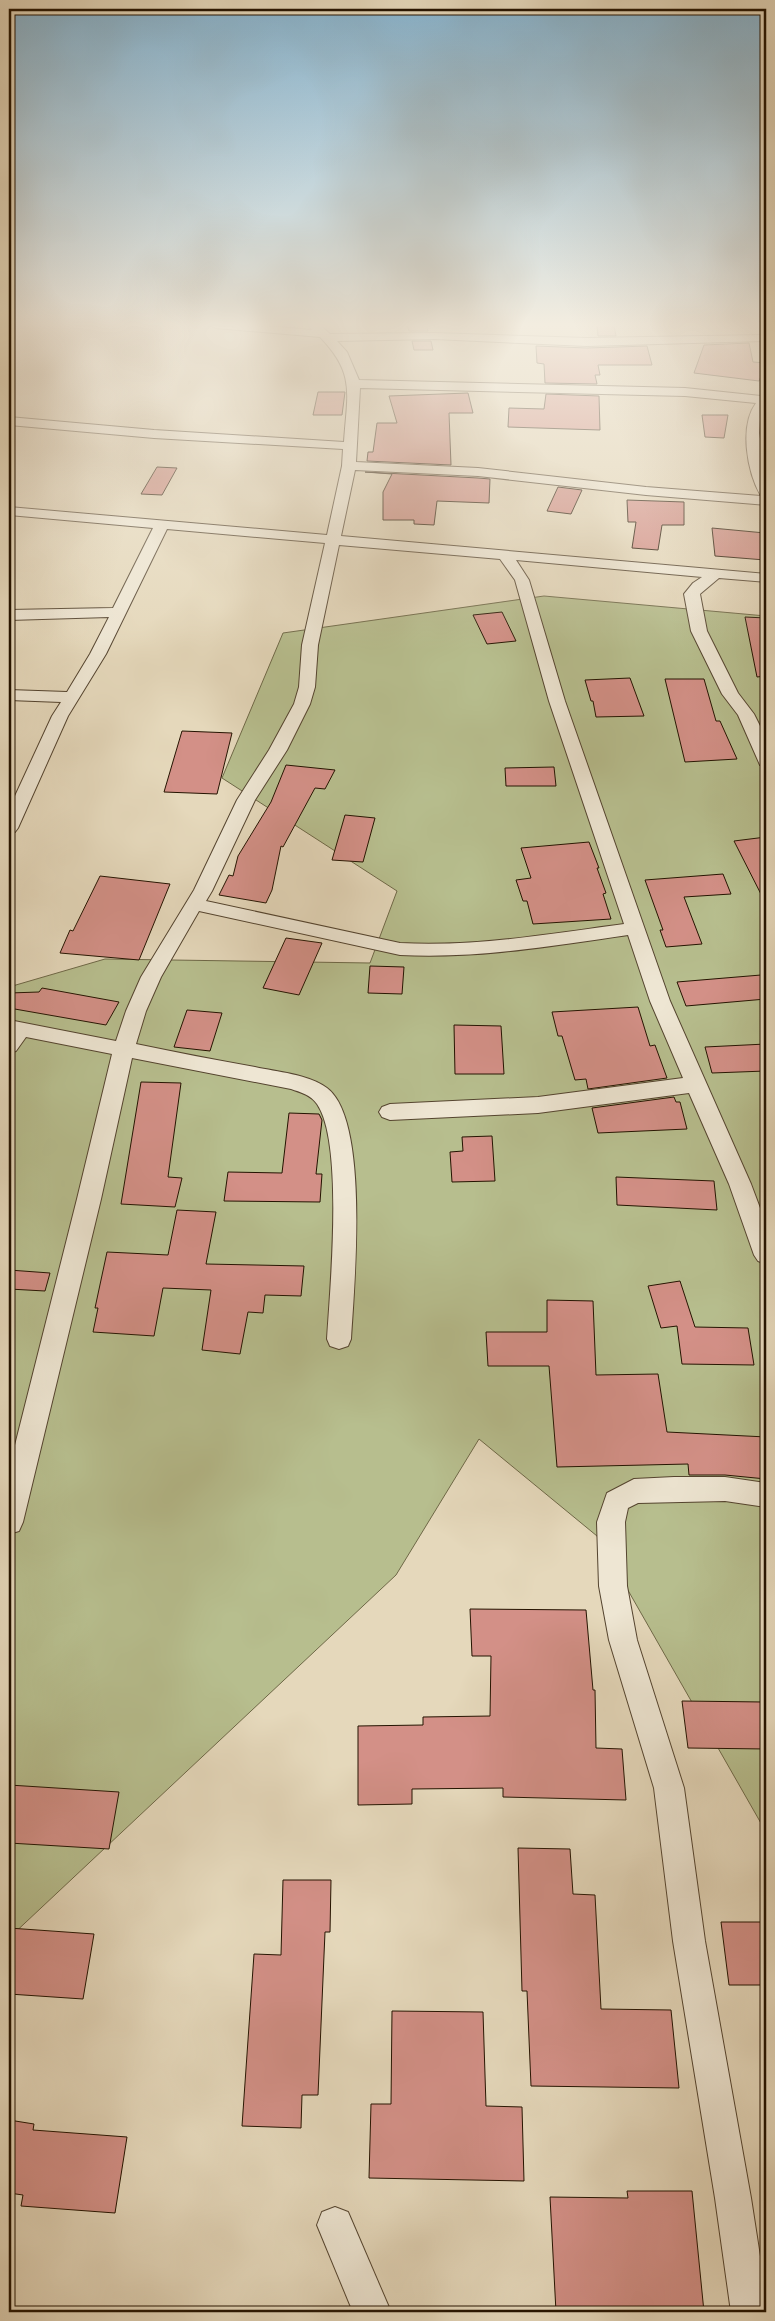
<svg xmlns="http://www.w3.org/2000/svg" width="775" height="2321" viewBox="0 0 775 2321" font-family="'EB Garamond',serif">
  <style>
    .green { fill: #b7be8e; stroke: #6e6847 }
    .building { fill: #d39087; stroke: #241300 }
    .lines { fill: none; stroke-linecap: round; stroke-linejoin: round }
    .street-casing { stroke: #54442f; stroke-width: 2 }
    .street { fill: #eee6d3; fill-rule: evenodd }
  </style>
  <rect width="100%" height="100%" fill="#e5d8bb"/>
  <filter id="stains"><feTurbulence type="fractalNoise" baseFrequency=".004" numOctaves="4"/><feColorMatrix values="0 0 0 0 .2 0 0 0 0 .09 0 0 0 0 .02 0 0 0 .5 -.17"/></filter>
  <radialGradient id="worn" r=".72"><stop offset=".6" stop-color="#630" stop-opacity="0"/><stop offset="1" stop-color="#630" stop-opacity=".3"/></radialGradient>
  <path class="green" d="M544,596L766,616V1832L597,1536L479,1439L396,1575L9,1938V987L105,959L370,963L397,891L222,778L283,633Z"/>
  <g class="building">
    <path d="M407,325H426L428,331H409Z"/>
    <path d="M597,325H614L616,336H598Z"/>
    <path d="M412,341H431L433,350H414Z"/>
    <path d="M749,343L753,362L766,363L759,381L694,373L704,345Z"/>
    <path d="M536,346L587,348L647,346L652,365H598L600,375H595L597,384L545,383L544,364L537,363Z"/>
    <path d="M318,392H345L342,415H313Z"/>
    <path d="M468,393L473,413H449L451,465L367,461L368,452H373L377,423H397L389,396Z"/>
    <path d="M546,394L599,396L600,430L508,427L509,408L544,409Z"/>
    <path d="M702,415H728L724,438L705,437Z"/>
    <path d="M157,467L177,468L162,495L141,494Z"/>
    <path d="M365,472L478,478L490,479L489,503L437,501L434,525L414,524V520H383V492L392,474Z"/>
    <path d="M558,487L582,490L571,514L547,511Z"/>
    <path d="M627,500L684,502V525H662L658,550L632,548L636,522H628Z"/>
    <path d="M712,528L765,533V560L715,556Z"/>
    <path d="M502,612L516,641L487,644L473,615Z"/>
    <path d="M745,617L766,618V676L757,677Z"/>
    <path d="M630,678L644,716L596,717L593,701H591L585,680Z"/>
    <path d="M665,679H704L716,721H720L737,759L685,762Z"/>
    <path d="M182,731L232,733L217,794L164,792Z"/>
    <path d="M286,765L335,770L325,789L315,788L283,847L281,846L272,890L266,903L219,895L229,875L233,876L238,856L271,802Z"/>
    <path d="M554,767L556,786H506L505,768Z"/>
    <path d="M345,815L375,818L363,862L332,860Z"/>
    <path d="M766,837V904L734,841Z"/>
    <path d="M589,842L599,868H597L606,893L603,894L611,919L533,924L527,901H523L516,880L531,878L521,848Z"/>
    <path d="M723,874L731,894L684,897L702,944L666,947L660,930H663L645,880Z"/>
    <path d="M100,876L170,884L139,960L60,953L70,930L73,931Z"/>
    <path d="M286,938L322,943L299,995L263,988Z"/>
    <path d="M370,966L404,967L402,994L368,993Z"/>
    <path d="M761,975L766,987V999L686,1006L677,982Z"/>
    <path d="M42,988L119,1002L106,1025L9,1008V993L39,992Z"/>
    <path d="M638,1007L650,1046L655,1045L667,1078L588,1089L586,1079L575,1080L562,1036H558L552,1012Z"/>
    <path d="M187,1010L222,1013L210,1051L174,1047Z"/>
    <path d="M454,1025L501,1026L504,1074H455Z"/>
    <path d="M766,1044V1071L712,1073L705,1047Z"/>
    <path d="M141,1082L181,1083L168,1177L182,1178L175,1207L121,1204Z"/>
    <path d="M674,1097L676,1102H680L687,1129L598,1133L592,1108Z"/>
    <path d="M289,1113L319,1114L322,1120L316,1174H322L320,1202L224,1201L228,1172L282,1173Z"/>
    <path d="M492,1136L495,1181L452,1182L450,1152L463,1151L462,1137Z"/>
    <path d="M616,1177L714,1181L717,1210L617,1205Z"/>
    <path d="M177,1210L216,1212L206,1264L304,1266L301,1296L265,1295L263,1313L248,1312L240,1354L202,1350L211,1290L163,1288L154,1336L93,1332L98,1308H95L107,1252L168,1255Z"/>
    <path d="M9,1270L50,1273L45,1291L9,1289Z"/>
    <path d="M680,1281L695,1327L748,1328L754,1365L682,1364L677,1326L661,1328L648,1286Z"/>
    <path d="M547,1300L593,1301L596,1375L658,1374L667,1432L766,1437V1479L725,1475H689L688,1464L557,1467L549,1366H488L486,1332H547Z"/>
    <path d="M470,1609L586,1610L593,1690H595L596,1748L622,1749L626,1800L503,1797V1788L412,1789V1804L358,1805V1726L423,1725V1717L490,1716L491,1656H472Z"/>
    <path d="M682,1701L763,1702L766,1724V1749L688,1748Z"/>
    <path d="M9,1785L119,1792L109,1849L9,1843Z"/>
    <path d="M518,1848L570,1849L573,1894L595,1895L601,2009L671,2010L679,2088L531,2086L527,1991H522Z"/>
    <path d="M283,1880H331L330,1932H325L318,2095H302L301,2128L242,2126L254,1954L281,1955Z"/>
    <path d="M721,1922H766V1985H729Z"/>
    <path d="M9,1928L94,1934L83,1999L9,1994Z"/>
    <path d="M392,2011L483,2012L486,2106L522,2107L524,2181L369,2178L371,2104H391Z"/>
    <path d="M9,2120L34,2124L33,2130L127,2137L115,2213L21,2206L23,2195L9,2193Z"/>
    <path d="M627,2191H692L704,2312H556L550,2197L628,2198Z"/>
  </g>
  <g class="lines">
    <defs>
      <g id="street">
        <path d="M210,325H256L312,330L308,325H320L330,334L434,333L587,338L766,335V341L587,346L434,339L337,341L347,352L359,380L685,388L761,396L766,394V406L760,420L759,433L766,473V505L646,495L478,476L355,470L341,536L766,574V582L719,578L700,594L707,631L738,693L754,714L766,738V766L760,765L738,715L722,694L691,631L684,594L693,583L702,577L516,560L529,580L565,701L670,1001L751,1184L766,1224V1264L758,1261L754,1255L729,1184L689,1093L538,1113L390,1120L382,1117L379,1112L382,1107L390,1104L538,1097L683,1078L650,1001L628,935C552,946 477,959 400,955L199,911L161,977L146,1011L136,1044C175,1052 215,1060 255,1067C277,1072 308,1074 327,1088C370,1120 354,1287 351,1339L348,1346L339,1349L330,1346L327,1339C330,1289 344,1143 317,1104C311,1095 300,1092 291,1089L132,1058L101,1199L23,1522L19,1531L9,1534V1469L77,1199L112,1054L26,1037L16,1051L9,1053V1020L116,1041L126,1011L141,977L194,890L237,800L269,750L294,704L299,687L302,645L325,543L167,529L106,654L68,716L18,828L15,832L9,833V809L52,716L61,702L9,700V690L67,692L90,654L109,617L9,620V610L113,608L153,528L9,515V507L327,535L342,466L343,449L154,438L9,425V417L154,430L344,442C347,394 356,374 320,337L216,328ZM360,388L685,396L756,403C739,426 747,472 761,496L646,487L478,468L356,462ZM339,545L500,559L515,580L549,701L624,924C549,934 476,947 400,943L206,901L212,891L255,800L287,750L310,704L315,687L318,645Z"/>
        <path d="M674,1477H725L766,1483V1507L725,1501L638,1503L628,1508L625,1522L627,1586L637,1640L684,1788L705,1941L751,2198L766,2295V2312H731L715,2198L673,1941L654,1788L609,1640L599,1586L597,1522L607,1493L634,1479Z"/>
        <path d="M335,2207L348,2212L391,2312H353L317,2225L322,2212Z"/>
      </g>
    </defs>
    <use href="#street" class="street-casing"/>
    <use href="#street" class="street"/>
  </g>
  <linearGradient id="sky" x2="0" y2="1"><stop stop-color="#87b6d3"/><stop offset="0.5" stop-color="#f3ede0"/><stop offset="1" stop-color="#f3ede0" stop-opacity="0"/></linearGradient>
  <rect width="775" height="650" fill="url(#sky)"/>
  <rect width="775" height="2321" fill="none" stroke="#e5d8bb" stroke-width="30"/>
  <rect x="10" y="10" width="755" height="2301" fill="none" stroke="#241300" stroke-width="2.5"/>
  <rect x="15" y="15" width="745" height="2291" fill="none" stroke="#241300"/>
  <rect width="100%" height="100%" filter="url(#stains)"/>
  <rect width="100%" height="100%" fill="url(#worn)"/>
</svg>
